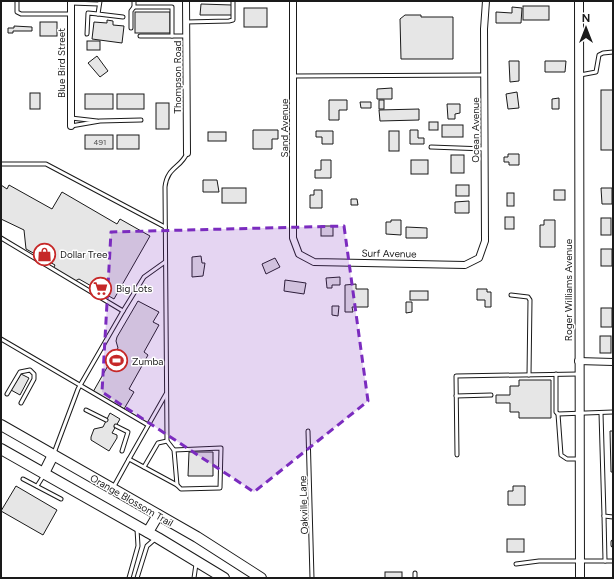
<svg xmlns="http://www.w3.org/2000/svg" width="614" height="579" viewBox="0 0 614 579" font-family="Figtree,sans-serif">
  <style>
    .building { fill: #e6e6e6; stroke: #1a1a1a }
    .lines { fill: none; stroke-linecap: round; stroke-linejoin: round }
    .service-casing { stroke: #1a1a1a; stroke-width: 5 }
    .minor-casing { stroke: #1a1a1a; stroke-width: 8 }
    .tertiary-casing { stroke: #1a1a1a; stroke-width: 10 }
    .primary-casing { stroke: #1a1a1a; stroke-width: 12 }
    .service { stroke: #fff; stroke-width: 3 }
    .minor { stroke: #fff; stroke-width: 6 }
    .tertiary { stroke: #fff; stroke-width: 8 }
    .primary { stroke: #fff; stroke-width: 10 }
    .marked { fill: #7b2cbf; fill-opacity: 0.2; stroke: #7b2cbf; stroke-width: 3; stroke-dasharray: 8 5; stroke-linejoin: round }
    .labels { text-anchor: middle; stroke-width: 3; stroke-linejoin: round; paint-order: stroke }
    .number-label { font-size: 8px; fill: #4d4d4d }
    .street-label { font-size: 10px; fill: #1a1a1a; stroke: #fff }
    .poi-label { font-size: 10px; fill: #1a1a1a; stroke: #fff; text-anchor: start }
  </style>
  <rect width="100%" height="100%" fill="#fff"/>
  <g class="building">
    <path d="M201,4L232,5V15H200Z"/>
    <rect x="523" y="6" width="26" height="14"/>
    <path d="M512,7L522,8L521,23H496V12L512,13Z"/>
    <rect x="244" y="8" width="23" height="19"/>
    <rect x="135" y="12" width="35" height="21"/>
    <path d="M405,15H421V17H453V59H401L400,19Z"/>
    <path d="M107,20L113,21V25L124,26L122,43L92,39L94,22L107,23Z"/>
    <rect x="40" y="22" width="17" height="14"/>
    <path d="M14,26L32,27V31H13V33H8V28H14Z"/>
    <rect x="87" y="41" width="13" height="9"/>
    <path d="M97,56L108,71L100,77L88,63Z"/>
    <path d="M509,61H519V81L510,82Z"/>
    <path d="M545,61H566L565,72H545Z"/>
    <path d="M392,88V99H377V89Z"/>
    <rect x="601" y="90" width="12" height="60"/>
    <path d="M517,92L519,108L508,109L506,94Z"/>
    <rect x="30" y="93" width="10" height="16"/>
    <rect x="85" y="94" width="28" height="15"/>
    <rect x="117" y="94" width="27" height="15"/>
    <path d="M559,98V109H552V99Z"/>
    <path d="M329,100H347V110H339V120H329Z"/>
    <rect x="379" y="100" width="5" height="9"/>
    <path d="M360,102H371V108H361Z"/>
    <rect x="156" y="103" width="13" height="26"/>
    <path d="M447,104H460V113L455,114V119H448Z"/>
    <path d="M419,109V120L380,121L379,110Z"/>
    <rect x="429" y="122" width="9" height="8"/>
    <rect x="442" y="125" width="21" height="12"/>
    <path d="M253,130H278V139H272V149H253Z"/>
    <path d="M410,130H418V138H424V144H410Z"/>
    <path d="M316,131H333V144H322V137H316Z"/>
    <rect x="389" y="131" width="10" height="20"/>
    <rect x="208" y="132" width="18" height="9"/>
    <rect x="85" y="135" width="28" height="14"/>
    <rect x="117" y="135" width="22" height="14"/>
    <path d="M508,154H519V165H509V162H504V157H508Z"/>
    <rect x="451" y="155" width="13" height="18"/>
    <path d="M321,160H331V178H315V170H321Z"/>
    <rect x="411" y="160" width="17" height="14"/>
    <path d="M203,180H217L219,192H203Z"/>
    <path d="M1,185L7,189L9,185L52,209L62,192L117,224L120,219L150,236L114,299L79,279L75,281L53,269L55,265L26,249L24,230L1,219Z"/>
    <rect x="456" y="185" width="13" height="11"/>
    <rect x="222" y="188" width="24" height="15"/>
    <path d="M601,188H612V204H602Z"/>
    <path d="M314,190H322V208H310V195H314Z"/>
    <rect x="554" y="190" width="11" height="10"/>
    <rect x="507" y="193" width="7" height="13"/>
    <path d="M351,199H357L358,205H351Z"/>
    <path d="M469,201V213H455V202Z"/>
    <rect x="505" y="217" width="9" height="12"/>
    <rect x="601" y="218" width="10" height="17"/>
    <path d="M391,220H401V235L386,234V222H391Z"/>
    <path d="M544,220H555V247H540V225H544Z"/>
    <rect x="321" y="226" width="12" height="10"/>
    <path d="M406,227L427,228V238H406Z"/>
    <rect x="601" y="249" width="11" height="17"/>
    <path d="M201,256L202,263H205L203,276L192,277V257Z"/>
    <path d="M275,258L280,267L266,274L262,264Z"/>
    <path d="M340,277V285H332V288H327L326,278Z"/>
    <path d="M285,280L306,283L304,294L284,291Z"/>
    <path d="M356,284V289H368V307H352L353,312H345V285Z"/>
    <path d="M477,289H487V292H491V307H485V300H477Z"/>
    <rect x="410" y="291" width="18" height="9"/>
    <path d="M138,301L159,312L153,322L159,325L144,352L148,355L129,389L134,392L124,409L93,392L118,348L116,341L117,337Z"/>
    <path d="M406,302H412V312L406,313Z"/>
    <path d="M332,306H339L338,316L332,315Z"/>
    <rect x="601" y="308" width="11" height="19"/>
    <rect x="600" y="336" width="11" height="17"/>
    <path d="M21,374L29,378L20,395L11,390Z"/>
    <path d="M519,380H551V418H519V412H510V403H496V395H510V386H519Z"/>
    <path d="M110,413L120,419L112,433L117,435V438L109,451L91,440V437L94,429L103,427Z"/>
    <path d="M610,431H613V472H611Z"/>
    <path d="M189,452H213V476H188Z"/>
    <path d="M16,486L57,510L43,535L1,511Z"/>
    <path d="M513,486H525V505H508V491H513Z"/>
    <rect x="507" y="539" width="17" height="13"/>
    <rect x="385" y="572" width="17" height="6"/>
  </g>
  <g class="lines">
    <defs>
      <g id="service">
        <path d="M17,1V12L21,14H71"/>
        <path d="M100,1L98,14L123,17"/>
        <path d="M134,1V7H172V36H187"/>
        <path d="M71,3L99,4"/>
        <path d="M186,22L229,21L233,20V1"/>
        <path d="M131,28V11L134,7"/>
        <path d="M87,34L88,13L98,14"/>
        <path d="M140,36H172"/>
        <path d="M580,75L596,72L599,55L603,53L613,52"/>
        <path d="M294,76L484,75"/>
        <path d="M71,118L97,121"/>
        <path d="M71,126L100,121L141,120"/>
        <path d="M431,147L485,149"/>
        <path d="M1,164H46L165,227"/>
        <path d="M1,238L123,311L78,389L54,453"/>
        <path d="M511,295L528,297L530,300L529,375"/>
        <path d="M123,311L144,277L165,262"/>
        <path d="M1,339L148,425"/>
        <path d="M556,374V412L558,414L613,412"/>
        <path d="M7,394L20,372L30,370L34,374V379L21,403"/>
        <path d="M456,396L491,395"/>
        <path d="M86,410L106,420"/>
        <path d="M601,413L604,516L613,517"/>
        <path d="M558,414L561,455L567,459H578"/>
        <path d="M116,426L128,432L122,451"/>
        <path d="M308,431L312,578"/>
        <path d="M457,455L456,376L578,374"/>
        <path d="M129,459L166,394"/>
        <path d="M144,467L158,443L167,441"/>
        <path d="M23,479L61,499"/>
        <path d="M177,485L174,450L167,441L165,187C167,167 181,168 187,153"/>
        <path d="M37,486L44,475"/>
        <path d="M113,488L129,459L177,485L181,489L220,488L221,448L174,450"/>
        <path d="M604,516L605,561"/>
        <path d="M613,542V545"/>
        <path d="M516,564L539,561H613"/>
        <path d="M129,578L138,546L137,529"/>
        <path d="M137,578L147,546L155,539"/>
        <path d="M194,578L196,564"/>
        <path d="M415,578V573"/>
      </g>
      <g id="minor">
        <path d="M71,1V126"/>
        <path d="M186,1L187,153"/>
        <path d="M293,1V238L299,254L314,262L465,265L479,258L485,241L484,29L486,1"/>
        <path d="M578,361L613,362"/>
      </g>
      <path id="tertiary" d="M579,1L580,578"/>
      <g id="primary">
        <path d="M1,425L197,537L261,578"/>
        <path d="M1,449L158,538L224,578"/>
        <path d="M44,473L53,455"/>
        <path d="M148,532L158,515"/>
      </g>
    </defs>
    <use href="#service" class="service-casing"/>
    <use href="#minor" class="minor-casing"/>
    <use href="#tertiary" class="tertiary-casing"/>
    <use href="#primary" class="primary-casing"/>
    <use href="#service" class="service"/>
    <use href="#minor" class="minor"/>
    <use href="#tertiary" class="tertiary"/>
    <use href="#primary" class="primary"/>
  </g>
  <path class="marked" d="M344,226L368,401L254,492L102,392L111,232Z"/>
  <defs>
    <symbol id="shop-ring" viewBox="-11 -11 22 22"><circle r="9.5" fill="#fff" stroke="#c62828" stroke-width="1.5"/><path d="M-5-2.5h2.3a2.7 3.5 0 0 1 5.4 0H5L5.5 6h-11ZM-1.5-2.5h3a1.5 2.3 0 0 0-3 0Z" fill="#c62828"/></symbol>
    <symbol id="supermarket-ring" viewBox="-11 -11 22 22"><circle r="9.5" fill="#fff" stroke="#c62828" stroke-width="1.5"/><path d="M-6-5.5h2.5l.6 2H6L4.5 2H-2.5L-4.4-4H-6ZM-1.5 3.2a1.3 1.3 0 1 0 .1 0ZM3 3.2a1.3 1.3 0 1 0 .1 0Z" fill="#c62828"/></symbol>
    <symbol id="stadium-ring" viewBox="-11 -11 22 22"><circle r="9.5" fill="#fff" stroke="#c62828" stroke-width="1.5"/><path d="M0-5a6.5 5 0 1 0 0 10a6.5 5 0 1 0 0-10ZM-3.5-1.8h7v3.6h-7Z" fill="#c62828"/></symbol>
  </defs>
  <g fill-rule="evenodd">
    <use href="#shop-ring" x="32" y="242" width="25" height="25"/>
    <use href="#supermarket-ring" x="88" y="276" width="25" height="25"/>
    <use href="#stadium-ring" x="104" y="348" width="25" height="25"/>
  </g>
  <g class="labels">
    <g class="number-label">
      <text x="100" y="145">491</text>
    </g>
    <g class="street-label">
      <text transform="translate(61 63) rotate(-90)" y="4">Blue Bird Street</text>
      <text transform="translate(177 77) rotate(-90)" y="4">Thompson Road</text>
      <text transform="translate(284 128) rotate(-90)" y="4">Sand Avenue</text>
      <text transform="translate(475 130) rotate(-90)" y="4">Ocean Avenue</text>
      <text transform="translate(389 253) rotate(1)" y="4">Surf Avenue</text>
      <text transform="translate(568 290) rotate(-90)" y="4">Roger Williams Avenue</text>
      <text transform="translate(132 500) rotate(30)" y="4">Orange Blossom Trail</text>
      <text transform="translate(303 505) rotate(-92)" y="4">Oakville Lane</text>
    </g>
    <g class="poi-label">
      <text x="60" y="258">Dollar Tree</text>
      <text x="116" y="292">Big Lots</text>
      <text x="132" y="365">Zumba</text>
    </g>
  </g>
  <rect width="614" height="579" fill="none" stroke="#1a1a1a" stroke-width="4"/>
  <g transform="translate(586 28)" stroke="#ffffff" stroke-width="3" paint-order="stroke">
  <path d="M0-3L7 15L0 10L-7 15Z" fill="#1a1a1a"/>
  <text y="-6" font-size="11" font-weight="bold" text-anchor="middle" fill="#1a1a1a">N</text>
  </g>
</svg>
